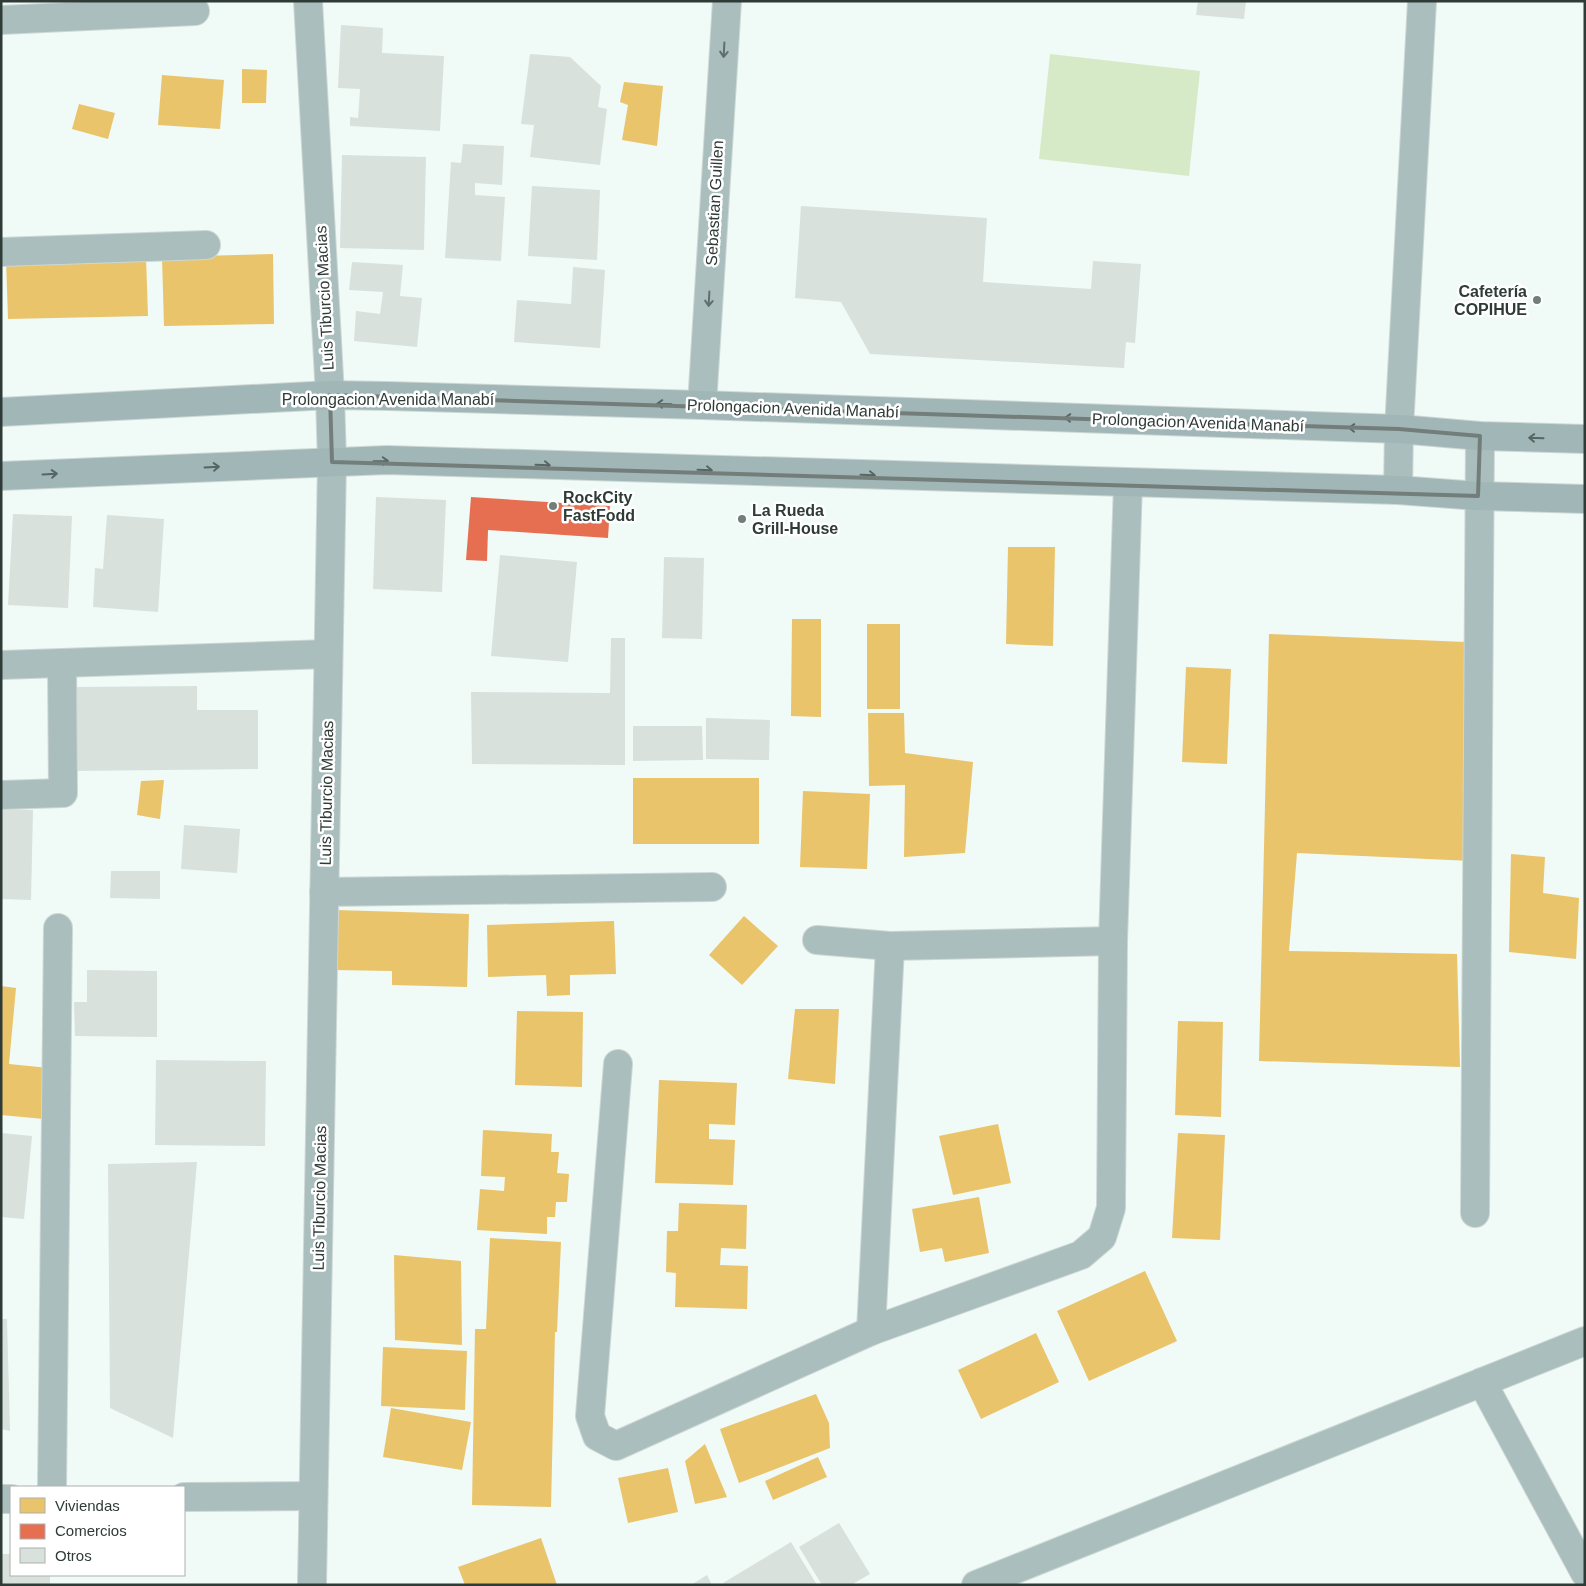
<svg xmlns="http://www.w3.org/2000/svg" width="1586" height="1586" viewBox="0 0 1586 1586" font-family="Arial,sans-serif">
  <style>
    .green { fill: #d7eac7 }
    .homes { fill: #e9c46a }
    .shops { fill: #e76f51 }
    .building { fill: #d9e1dd }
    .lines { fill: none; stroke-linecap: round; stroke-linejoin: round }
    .minor-casing { stroke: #ced7d4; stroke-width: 30 }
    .major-casing { stroke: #ced7d4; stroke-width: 30 }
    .minor { stroke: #a9bebd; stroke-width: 28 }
    .major { stroke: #a1b6b6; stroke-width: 28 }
    .oneway { stroke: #606f6d }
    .oneway2 { stroke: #576663 }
    .marked { fill: none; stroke: #737e7a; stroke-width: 4; stroke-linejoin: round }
    .poi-dot { fill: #737e7a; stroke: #fff; stroke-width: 2 }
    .labels { text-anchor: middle; stroke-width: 5; stroke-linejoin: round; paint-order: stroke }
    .street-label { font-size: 16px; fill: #2f3b37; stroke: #fff }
    .poi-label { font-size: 16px; font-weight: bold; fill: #2f3b37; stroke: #fff; text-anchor: start }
  </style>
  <rect width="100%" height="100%" fill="#f0faf7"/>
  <path class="green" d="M1050,54L1200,71L1189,176L1039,159Z"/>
  <g class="homes">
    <path d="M242,69L267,70L266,103H242Z"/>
    <path d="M162,75L224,80L220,129L158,125Z"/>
    <path d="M624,82L663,86L657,146L622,140L628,105L620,102Z"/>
    <path d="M79,104L115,113L108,139L72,129Z"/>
    <path d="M273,254L274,324L164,326L162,257Z"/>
    <path d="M146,257L148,316L8,319L6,259Z"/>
    <path d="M1008,547H1055L1053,646L1006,644Z"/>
    <path d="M792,619H821V717L791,716Z"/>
    <rect x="867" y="624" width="33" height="85"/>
    <path d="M1269,634L1466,642L1472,861L1297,853L1289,951L1457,954L1460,1067L1259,1061Z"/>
    <path d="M1186,667L1231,669L1227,764L1182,762Z"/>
    <path d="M868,713H904L905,753L973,762L965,853L904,857L905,785L869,786Z"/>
    <rect x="633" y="778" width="126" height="66"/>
    <path d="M164,780L160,819L137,815L141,781Z"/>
    <path d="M803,791L870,794L867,869L800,867Z"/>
    <path d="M1511,854L1545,857L1543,893L1579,898L1576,959L1509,952Z"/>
    <path d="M336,910L469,914L467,987L392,985V971L334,970Z"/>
    <path d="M744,916L778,946L742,985L709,955Z"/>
    <path d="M614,921L616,974L570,975V995L547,996L546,975L488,977L487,925Z"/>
    <path d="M1,986L16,988L9,1064L49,1068L44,1119L1,1115Z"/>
    <path d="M795,1009H839L835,1084L788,1079Z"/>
    <path d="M517,1011L583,1012L582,1087L515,1085Z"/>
    <path d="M1178,1021L1223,1022L1221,1117L1175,1115Z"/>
    <path d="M659,1080L737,1083L735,1125L709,1124V1139L735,1140L733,1185L655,1183Z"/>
    <path d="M998,1124L1011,1183L953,1195L939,1136Z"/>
    <path d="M483,1130L552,1134L551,1152H559L557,1173L569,1174L567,1202H556L555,1217H547V1234L477,1230L480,1189L504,1191L505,1177L481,1176Z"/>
    <path d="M1178,1133L1225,1135L1220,1240L1172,1238Z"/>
    <path d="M979,1197L989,1253L945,1262L942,1248L920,1252L912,1209Z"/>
    <path d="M679,1203L747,1205L746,1249L721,1248L720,1265L748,1266L747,1309L675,1307L676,1273L666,1272L667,1231H678Z"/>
    <path d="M490,1238L561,1242L557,1332H555L551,1507L472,1505L475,1329H486Z"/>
    <path d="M394,1255L461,1261L462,1345L395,1340Z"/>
    <path d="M1145,1271L1177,1341L1089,1381L1057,1311Z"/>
    <path d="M1036,1333L1059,1382L981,1419L958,1370Z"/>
    <path d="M383,1347L467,1351L465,1410L381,1406Z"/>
    <path d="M816,1394L829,1423L830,1448L739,1483L720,1429Z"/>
    <path d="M391,1408L471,1422L462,1470L383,1457Z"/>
    <path d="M705,1444L727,1497L695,1504L685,1461Z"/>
    <path d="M818,1457L827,1477L773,1500L765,1481Z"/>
    <path d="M668,1468L678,1512L628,1523L618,1478Z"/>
    <path d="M541,1538L557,1585H465L458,1567Z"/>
  </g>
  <path class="shops" d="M471,497L610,506L608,538L488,530L487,561L466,560Z"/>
  <g class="building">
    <path d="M1198,1H1246L1244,19L1196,15Z"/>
    <path d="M341,25L383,28L382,53L444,56L440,131L350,126V117L358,118L360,89L338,88Z"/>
    <path d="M530,54L570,57L601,86L598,107L607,109L600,165L530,157L534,125L521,124Z"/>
    <path d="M463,144L504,146L502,185L475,183V195L505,197L501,261L445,258L451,162L461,163Z"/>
    <path d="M342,155L426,157L424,250L340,248Z"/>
    <path d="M532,186L600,190L597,260L528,256Z"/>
    <path d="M801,206L987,218L983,282L1091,289L1093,261L1141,264L1135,343L1126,342L1124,368L870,354L841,302L795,298Z"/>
    <path d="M352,262L403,265L400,296L422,298L417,347L354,341L356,311L380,314L383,292L349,290Z"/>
    <path d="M573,267L605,270L600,348L514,342L517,300L571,304Z"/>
    <path d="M376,497L446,500L442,592L373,589Z"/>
    <path d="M13,514L72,516L68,608L8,605Z"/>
    <path d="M107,515L164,519L158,612L93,607L95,568L103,569Z"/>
    <path d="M500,555L577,562L568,662L491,656Z"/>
    <path d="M664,557L704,558L702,639L662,638Z"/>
    <path d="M611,638H625V765L472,764L471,692L610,693Z"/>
    <path d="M197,686V710H258V769L73,771V687Z"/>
    <path d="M706,718L770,720L769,760L706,759Z"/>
    <path d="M633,726H702L703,760L633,761Z"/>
    <path d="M1,809L33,810L31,900L1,899Z"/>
    <path d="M184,825L240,829L237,873L181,869Z"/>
    <path d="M111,871H160V899L110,898Z"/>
    <path d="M87,970L157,971V1037L75,1036L74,1002H87Z"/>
    <path d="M156,1060L266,1061L265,1146L155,1145Z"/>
    <path d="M1,1133L32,1136L24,1219L1,1217Z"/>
    <path d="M197,1162L173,1438L110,1408L108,1164Z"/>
    <path d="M1,1319H7L10,1431L1,1429Z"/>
    <path d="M839,1523L870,1574L851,1585H822L799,1547Z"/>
    <path d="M791,1542L817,1585H725L723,1583Z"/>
    <path d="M1,1554H11V1575H50V1585H1Z"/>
    <path d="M707,1575L712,1585H691Z"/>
  </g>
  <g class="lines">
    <defs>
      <g id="minor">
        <path d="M308,1L330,395L332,462L312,1585"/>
        <path d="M1,20L195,11"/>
        <path d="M1,252L206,245"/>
        <path d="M702,405L727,1"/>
        <path d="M1398,490L1399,429L1422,1"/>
        <path d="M1,665L328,654"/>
        <path d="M1,795L63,793L62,663"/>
        <path d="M324,892L712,887"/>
        <path d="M817,940L890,946"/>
        <path d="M618,1064L590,1416L597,1436L616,1446L871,1331L1081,1255L1102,1237L1111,1208L1113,941L1128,483"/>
        <path d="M1475,1213L1480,436"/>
        <path d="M871,1331L890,946L1113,941"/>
        <path d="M1482,1382L1585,1573"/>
        <path d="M52,1487L58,928"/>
        <path d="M184,1497L313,1496"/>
        <path d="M1,1499H11"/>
        <path d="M976,1585L1585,1341"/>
      </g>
      <g id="major">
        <path d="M1,412L330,395L388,396L702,405L1399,429L1480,436L1585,439"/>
        <path d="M1,476L387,460L1398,490L1478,496L1585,499"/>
      </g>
    </defs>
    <use href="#minor" class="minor-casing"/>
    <use href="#major" class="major-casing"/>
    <use href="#minor" class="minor"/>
    <use href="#major" class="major"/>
  </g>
  <defs><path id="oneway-shaft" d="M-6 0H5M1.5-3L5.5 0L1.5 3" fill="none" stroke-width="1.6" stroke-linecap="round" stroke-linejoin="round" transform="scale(1.25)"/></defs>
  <g class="oneway">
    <use href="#oneway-shaft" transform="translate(724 50) rotate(93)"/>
    <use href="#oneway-shaft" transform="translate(709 299) rotate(93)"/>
  </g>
  <g class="oneway2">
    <use href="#oneway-shaft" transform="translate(664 404) rotate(-178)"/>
    <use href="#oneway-shaft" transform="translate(1072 418) rotate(-178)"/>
    <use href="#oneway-shaft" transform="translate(1356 428) rotate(-178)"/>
    <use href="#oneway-shaft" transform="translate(1536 438) rotate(-178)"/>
    <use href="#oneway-shaft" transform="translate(381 461) rotate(-1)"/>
    <use href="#oneway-shaft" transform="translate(543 465) rotate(2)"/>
    <use href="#oneway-shaft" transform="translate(212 467) rotate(-3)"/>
    <use href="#oneway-shaft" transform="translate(705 470) rotate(2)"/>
    <use href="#oneway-shaft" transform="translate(50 474) rotate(-3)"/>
    <use href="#oneway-shaft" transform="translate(868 475) rotate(2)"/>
  </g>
  <path class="marked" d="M330,395L1399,429L1480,436L1478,496L332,462Z"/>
  <g class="poi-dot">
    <circle cx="1537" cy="300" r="5"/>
    <circle cx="553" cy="506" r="5"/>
    <circle cx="742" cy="519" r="5"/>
  </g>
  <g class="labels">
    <g class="street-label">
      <text transform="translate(714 203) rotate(-87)" y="6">Sebastian Guillen</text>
      <text transform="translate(324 298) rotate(-93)" y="6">Luis Tiburcio Macias</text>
      <text x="388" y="405">Prolongacion Avenida Manabí</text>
      <text transform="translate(793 408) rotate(2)" y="6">Prolongacion Avenida Manabí</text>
      <text transform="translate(1198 422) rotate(2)" y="6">Prolongacion Avenida Manabí</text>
      <text transform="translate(326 793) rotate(-89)" y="6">Luis Tiburcio Macias</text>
      <text transform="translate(319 1198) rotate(-89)" y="6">Luis Tiburcio Macias</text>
    </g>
    <g class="poi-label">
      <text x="1527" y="297" text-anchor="end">Cafetería<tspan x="1527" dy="18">COPIHUE</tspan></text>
      <text x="563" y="503">RockCity<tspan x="563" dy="18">FastFodd</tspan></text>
      <text x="752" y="516">La Rueda<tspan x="752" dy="18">Grill-House</tspan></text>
    </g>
  </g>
  <rect width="1586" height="1586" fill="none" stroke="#2f3b37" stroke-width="5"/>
  <rect x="10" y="1486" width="175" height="90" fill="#ffffff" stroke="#acb1af"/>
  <rect x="20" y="1498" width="25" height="15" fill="#e9c46a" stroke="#acb1af"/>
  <text x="55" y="1511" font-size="15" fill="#2f3b37">Viviendas</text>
  <rect x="20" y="1524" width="25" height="15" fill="#e76f51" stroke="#acb1af"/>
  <text x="55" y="1536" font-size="15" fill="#2f3b37">Comercios</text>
  <rect x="20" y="1548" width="25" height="15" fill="#d9e1dd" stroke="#acb1af"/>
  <text x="55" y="1561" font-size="15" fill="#2f3b37">Otros</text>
</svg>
